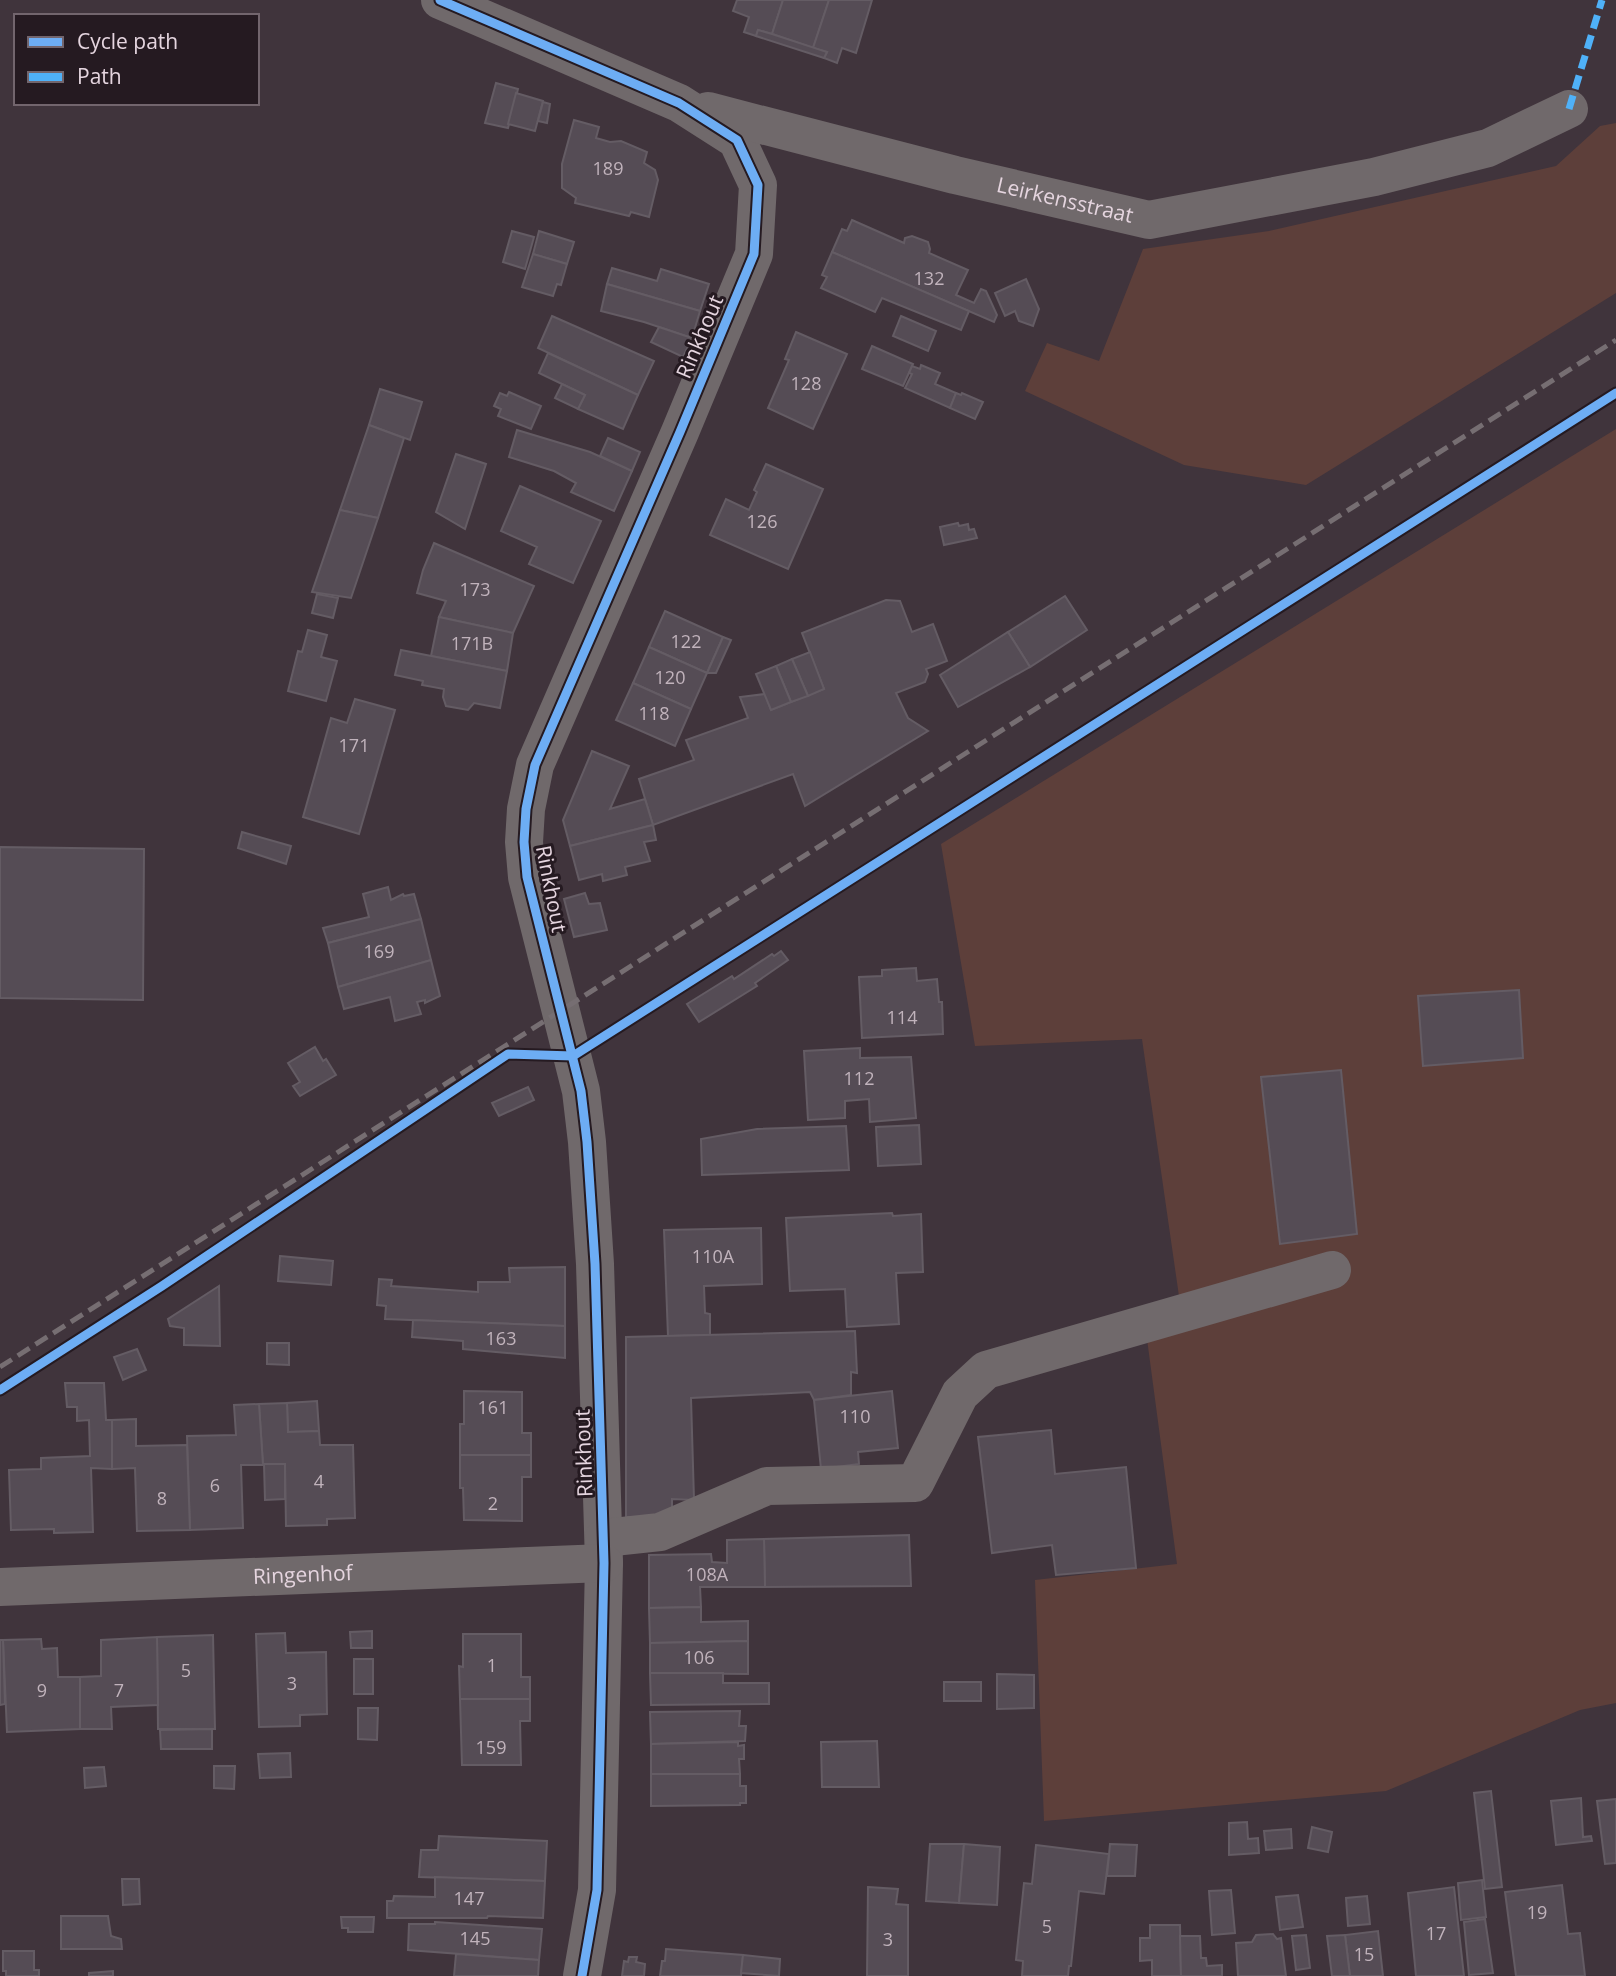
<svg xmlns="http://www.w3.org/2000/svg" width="1616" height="1976" viewBox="0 0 1616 1976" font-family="'Open Sans',sans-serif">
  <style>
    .green { fill: #5d3f3a }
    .building { fill: #554c55; stroke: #645c64; stroke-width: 2 }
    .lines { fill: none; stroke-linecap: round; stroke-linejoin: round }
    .minor { stroke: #70696b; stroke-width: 38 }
    .rail { stroke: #766e72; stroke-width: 5; stroke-dasharray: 14 7; stroke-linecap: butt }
    .quiet { stroke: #4fb1f8; stroke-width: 7; stroke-dasharray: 14 7; stroke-linecap: butt }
    .cycleway-casing { stroke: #251a21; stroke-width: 13 }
    .cycleway { stroke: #6dadf4; stroke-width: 9 }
    .labels { text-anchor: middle; stroke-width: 6; stroke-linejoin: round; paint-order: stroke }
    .number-label { font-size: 18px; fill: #c1b3bc }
    .street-label { font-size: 21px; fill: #e5d5df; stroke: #251a21 }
  </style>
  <rect width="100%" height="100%" fill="#40343c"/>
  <g class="green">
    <path d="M1616,123V293L1306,485L1184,465L1025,391L1047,343L1099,361L1143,249L1269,231L1556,166L1600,126Z"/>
    <path d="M1616,429V1703L1580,1710L1386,1791L1044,1821L1035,1580L1177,1564L1145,1324L1182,1317L1142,1039L975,1046L941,844Z"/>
  </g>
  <g class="building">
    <path d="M737,0H783L772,34L758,30L756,36L744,32L749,17L733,11Z"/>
    <path d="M783,0H829L813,48L772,34Z"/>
    <path d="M829,0H872L856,53L842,48L837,63L824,58L827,52L813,48Z"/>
    <path d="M758,30L772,34L827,52L824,58L756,36Z"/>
    <path d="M496,83L518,89L508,128L485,123Z"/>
    <path d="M516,93L543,101L535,131L508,124Z"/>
    <path d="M543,102L550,104L547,123L538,121Z"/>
    <path d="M574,120L599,127L596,138L610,142L621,141L647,152L644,163L655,170L658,180L649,217L631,212L629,216L575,203L576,198L562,188V164Z"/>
    <path d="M852,220L904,243L905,238L912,236L928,242L930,249L929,253L968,270L956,295L974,303L981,289L986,291L997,315L994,322L832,252L842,229L847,231Z"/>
    <path d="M512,231L534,237L525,269L503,262Z"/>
    <path d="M539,231L574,242L567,264L533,254Z"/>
    <path d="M832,252L969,311L961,330L882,298L875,312L821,288L827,277L822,275Z"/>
    <path d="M533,254L567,264L561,285L557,284L553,296L522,287Z"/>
    <path d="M612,268L657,281L661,269L709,284L700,311L607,284Z"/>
    <path d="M1026,279L1039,309L1033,326L1019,321L1015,311L1005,316L995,293Z"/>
    <path d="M607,284L700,311L692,338L644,322L601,311Z"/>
    <path d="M552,316L654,361L638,395L538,348Z"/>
    <path d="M901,316L936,331L928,351L893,336Z"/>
    <path d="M659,327L692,338L683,357L651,342Z"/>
    <path d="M796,332L847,354L813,429L768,408L789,360L785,359Z"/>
    <path d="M872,346L913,364L903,386L862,369Z"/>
    <path d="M548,353L638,395L623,429L578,409L585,395L539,373Z"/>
    <path d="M921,365L940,373L935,384L956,393L950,408L905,388L912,374L909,373L912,366L920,369Z"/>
    <path d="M562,384L585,395L578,409L555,398Z"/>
    <path d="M380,389L422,402L410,440L369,425Z"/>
    <path d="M509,392L541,406L531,429L498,416L501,409L494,406L500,393L507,396Z"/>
    <path d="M956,393L961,395L962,393L983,402L975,419L950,408Z"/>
    <path d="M369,425L404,438L378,518L340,510Z"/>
    <path d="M517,430L590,452L632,471L614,511L571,492L576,483L554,471L509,457Z"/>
    <path d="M608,438L640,452L632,471L600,456Z"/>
    <path d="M456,454L486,464L465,529L436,512Z"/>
    <path d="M766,464L823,489L788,569L710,535L726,499L749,510L757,492L754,490Z"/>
    <path d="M520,486L601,521L573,583L529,564L537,547L501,531Z"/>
    <path d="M340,510L378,518L351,598L312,592Z"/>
    <path d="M958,523L959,526L968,524L969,530L974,529L977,538L944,545L940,527Z"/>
    <path d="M434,543L534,586L513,633L439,617L446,601L417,593L423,570Z"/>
    <path d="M317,594L338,598L333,618L312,613Z"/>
    <path d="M1065,596L1087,630L1030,667L1008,632Z"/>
    <path d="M886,600L900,601L912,632L933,624L947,661L926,669L928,674L925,682L896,693L908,718L928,731L805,806L793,774L653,825L639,779L694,760L686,740L748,718L740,697L765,694L771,710L824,689L802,633Z"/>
    <path d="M665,611L723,637L707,673L649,647Z"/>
    <path d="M439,617L513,633L507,671L431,656Z"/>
    <path d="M308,630L327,635L321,657L337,661L326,701L288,691L298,651L302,652Z"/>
    <path d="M1008,632L1030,667L958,707L940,675Z"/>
    <path d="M723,637L731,640L716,673H707Z"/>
    <path d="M649,647L707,673L691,709L633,683Z"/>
    <path d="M401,650L507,671L500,708L474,703L468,710L446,706L443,697L444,689L422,685L423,681L395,675Z"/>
    <path d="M810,652L824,689L808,696L792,659Z"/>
    <path d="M792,659L808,696L791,702L776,666Z"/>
    <path d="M776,666L791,702L771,710L756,674Z"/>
    <path d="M633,683L691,709L675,746L616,720Z"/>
    <path d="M355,699L395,710L359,834L303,817L331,718L347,723Z"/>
    <path d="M592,751L629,766L610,809L645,799L653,825L570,846L563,820Z"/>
    <path d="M653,825L656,840L644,842L650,861L625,867L627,875L603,881L602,874L579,880L570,846Z"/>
    <path d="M242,832L291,846L286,864L238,848Z"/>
    <path d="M0,847L144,849L143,1000L0,998Z"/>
    <path d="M388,887L391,900L403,894L404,896L414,894L421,919L328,943L323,928L369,917L363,894Z"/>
    <path d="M585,893L589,904L600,903L607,930L574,937L564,899Z"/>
    <path d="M421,919L431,960L338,987L328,943Z"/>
    <path d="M781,951L788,960L755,983L757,986L699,1022L687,1004L732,976L734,979L772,954L774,956Z"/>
    <path d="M431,960L440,996L425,1003V1000L417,1002L421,1014L395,1021L390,997L344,1009L338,987Z"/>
    <path d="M916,968L917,981L937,979L939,1002H942L943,1034L862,1038L859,977L882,976V970Z"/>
    <path d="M1519,990L1523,1058L1423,1066L1418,996Z"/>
    <path d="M315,1047L323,1061L326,1059L336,1075L300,1096L293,1086L300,1082L288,1063Z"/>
    <path d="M860,1048V1058L911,1057L916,1118L870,1122L869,1099L845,1101V1118L808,1120L804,1051Z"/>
    <path d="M1341,1070L1357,1234L1280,1244L1261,1077Z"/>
    <path d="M528,1087L534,1100L499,1116L492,1103Z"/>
    <path d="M919,1125L921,1164L878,1166L876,1127Z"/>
    <path d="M846,1126L849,1170L702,1175L701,1139L757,1129Z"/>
    <path d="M892,1213L893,1216L921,1214L923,1272L896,1273L899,1324L847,1327L845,1289L790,1291L786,1218Z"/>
    <path d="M761,1228L762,1284L704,1286L705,1313L710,1314V1335L668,1336L664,1230Z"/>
    <path d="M280,1256L333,1261L331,1285L278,1281Z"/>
    <path d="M565,1267V1326L385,1319L386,1306L377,1305L379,1279L392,1280L391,1286L478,1292V1282H510L509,1268Z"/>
    <path d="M219,1286L220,1346L184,1345V1328L170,1326L168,1319Z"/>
    <path d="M413,1320L565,1326V1358L463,1349V1341L412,1337Z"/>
    <path d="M855,1331L857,1373L851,1372V1395L814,1400L810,1392L691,1398L694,1500L672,1499V1517H626V1337Z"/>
    <path d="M267,1343H289V1365L267,1364Z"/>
    <path d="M137,1349L146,1370L123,1380L114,1357Z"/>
    <path d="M65,1383H104L106,1420H112V1469L91,1468L93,1532L54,1533V1529L11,1530L9,1470L41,1469V1458L90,1456L89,1420L77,1421V1407H67Z"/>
    <path d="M464,1391L522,1392V1433H531V1455H460V1424H464Z"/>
    <path d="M892,1391L898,1448L858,1452L859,1464L821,1469L814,1400Z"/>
    <path d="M317,1401L319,1431L288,1432L287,1403Z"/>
    <path d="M287,1403L288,1432L319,1431L320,1445H353L355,1518L327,1519V1525L286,1526L285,1464L263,1465L259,1404Z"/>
    <path d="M259,1404L263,1465H241L243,1528L190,1530L187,1436L236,1435L234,1405Z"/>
    <path d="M136,1419V1446L187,1445L190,1530L137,1531L135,1468L112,1469V1420Z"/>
    <path d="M1051,1430L1055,1474L1126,1467L1136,1568L1056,1575L1052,1545L992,1553L978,1437Z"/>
    <path d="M460,1455H531V1477H522V1521L464,1520L463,1488H460Z"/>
    <path d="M264,1464H285V1499L265,1500Z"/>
    <path d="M909,1535L911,1586L765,1587L764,1539Z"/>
    <path d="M764,1539L765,1587H700L701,1607L649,1608V1555L711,1554L712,1562L727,1563V1540Z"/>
    <path d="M701,1607V1622L748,1621V1641L650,1643L649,1608Z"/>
    <path d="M372,1631V1648H351L350,1632Z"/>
    <path d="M285,1633L286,1653L326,1652L327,1714L300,1715V1726L259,1727L256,1634Z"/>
    <path d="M463,1634H521V1677H530V1699H460L459,1666L463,1667Z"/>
    <path d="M213,1635L215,1729H158L157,1637Z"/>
    <path d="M157,1637L158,1705L111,1707L112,1729H80V1677L101,1676V1640Z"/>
    <path d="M41,1639L42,1649L57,1648L58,1677H80V1729L7,1732L3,1640Z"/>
    <path d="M0,1640H3L5,1704L0,1705Z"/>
    <path d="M748,1641V1674L650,1673V1643Z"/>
    <rect x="354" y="1659" width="19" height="35"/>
    <path d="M650,1673H723V1683H769V1704L651,1705Z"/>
    <path d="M997,1674L1034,1675V1708L997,1709Z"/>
    <rect x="944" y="1682" width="37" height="19"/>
    <path d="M460,1699H530V1721H520L521,1765H462Z"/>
    <path d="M358,1708H378L377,1740L358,1739Z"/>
    <path d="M740,1711L739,1726H746L745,1741L651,1744L650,1712Z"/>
    <path d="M212,1729V1749H161L160,1730Z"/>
    <path d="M877,1741L879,1787H822L821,1742Z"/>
    <path d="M738,1742V1746L744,1745V1759H739L740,1774H651V1744Z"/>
    <path d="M290,1753L291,1777L260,1778L258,1754Z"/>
    <path d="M214,1766H235L234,1789L214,1788Z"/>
    <path d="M104,1767L106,1786L85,1788L84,1768Z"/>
    <path d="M651,1774H740V1786H746V1803H740V1805L651,1806Z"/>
    <path d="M1491,1791L1502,1887L1485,1889L1474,1793Z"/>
    <path d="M1581,1798L1583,1837L1591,1836L1592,1841L1556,1845L1551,1801Z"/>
    <path d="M1616,1799V1863L1605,1864L1597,1801Z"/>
    <path d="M1247,1822L1248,1839L1258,1838L1259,1853L1229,1855V1823Z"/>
    <path d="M1312,1827L1332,1832L1328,1852L1308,1848Z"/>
    <path d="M1291,1829L1292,1848L1266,1850L1264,1831Z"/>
    <path d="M439,1836L547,1841L545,1881L419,1877L421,1850H438Z"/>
    <path d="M930,1844H964L959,1903L926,1901Z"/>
    <path d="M964,1844L1000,1847L997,1905L959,1903Z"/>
    <path d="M1110,1844L1137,1845L1135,1876H1107Z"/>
    <path d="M1036,1845L1109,1854L1104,1894L1079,1891L1071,1966H1069L1068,1976H1022L1023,1961L1016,1960L1024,1883L1032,1884Z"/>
    <path d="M435,1877L545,1881L543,1918L488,1916L487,1918H387V1901H393L394,1896L435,1897Z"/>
    <path d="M122,1879H139L140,1904L123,1905Z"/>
    <path d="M1482,1880L1486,1917L1461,1920L1458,1883Z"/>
    <path d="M1562,1885L1568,1934L1580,1933L1585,1976H1516L1505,1892Z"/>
    <path d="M868,1887L898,1889L896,1904L908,1905V1976H867Z"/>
    <path d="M1454,1887L1464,1976H1416L1408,1893Z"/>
    <path d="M1231,1890L1235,1933L1212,1935L1209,1891Z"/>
    <path d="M1298,1895L1303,1927L1280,1930L1276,1897Z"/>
    <path d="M1367,1896L1370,1924L1348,1926L1346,1898Z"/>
    <path d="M61,1916H108L111,1936L121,1939L122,1949H61Z"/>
    <path d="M341,1917H374L373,1932H348V1928H342Z"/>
    <path d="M1485,1919L1493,1973L1469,1975L1464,1922Z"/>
    <path d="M435,1922L542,1929L539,1960L408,1950L409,1924H435Z"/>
    <path d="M1150,1925H1180L1181,1976H1152V1960L1140,1961V1938H1150Z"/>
    <path d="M1378,1931L1383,1976H1350L1345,1935Z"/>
    <path d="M1273,1934L1277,1939L1281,1938L1286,1976H1238L1236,1943L1252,1942L1256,1935Z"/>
    <path d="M1306,1935L1310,1968L1296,1970L1292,1936Z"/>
    <path d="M1345,1935L1350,1976H1332L1327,1936Z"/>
    <path d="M1180,1936H1200L1201,1958H1206L1207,1966L1222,1965V1976H1181Z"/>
    <path d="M666,1949L743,1955L741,1976H660L662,1961H665Z"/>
    <path d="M3,1951H34V1970H39V1976H6V1971H3Z"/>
    <path d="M456,1954L539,1960L538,1976H454Z"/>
    <path d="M743,1955L780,1959L779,1976L741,1973Z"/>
    <path d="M629,1957H637L636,1962L645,1964L644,1976H622L624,1961L628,1962Z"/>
    <path d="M113,1971V1976H89V1973Z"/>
  </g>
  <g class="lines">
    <g class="minor">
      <path d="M440,0L679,103L737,140L758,185L754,254L680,432L535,765L526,809L524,842L527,877L581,1091L587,1142L595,1264L604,1563L597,1890L582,1976"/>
      <path id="s1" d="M708,111L955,175L1149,220L1374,177L1488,148L1569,109"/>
      <path d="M604,1538L660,1532L767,1486L915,1483L960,1394L986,1370L1332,1270"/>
      <path id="s2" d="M0,1587L604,1563"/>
    </g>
    <path class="rail" d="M0,1367L1616,340"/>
    <path class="quiet" d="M1569,109L1602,0"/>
    <defs>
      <g id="cycleway">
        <path d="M440,0L679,103L737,140L758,185L754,254L680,432L535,765L526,809L524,842L527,877L581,1091L587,1142L595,1264L604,1563L597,1890L582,1976"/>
        <path d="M0,1390L162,1286L508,1054L573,1056L1616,393"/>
      </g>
    </defs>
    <use href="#cycleway" class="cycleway-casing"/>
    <use href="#cycleway" class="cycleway"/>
  </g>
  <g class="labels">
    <g class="number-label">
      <text x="608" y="175">189</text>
      <text x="929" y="285">132</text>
      <text x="806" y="390">128</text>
      <text x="762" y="528">126</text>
      <text x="475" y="596">173</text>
      <text x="686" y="648">122</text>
      <text x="472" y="650">171B</text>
      <text x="670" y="684">120</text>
      <text x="654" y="720">118</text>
      <text x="354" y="752">171</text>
      <text x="379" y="958">169</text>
      <text x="902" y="1024">114</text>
      <text x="859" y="1085">112</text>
      <text x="713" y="1263">110A</text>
      <text x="501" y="1345">163</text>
      <text x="493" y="1414">161</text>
      <text x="855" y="1423">110</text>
      <text x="319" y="1488">4</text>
      <text x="215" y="1492">6</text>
      <text x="162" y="1505">8</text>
      <text x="493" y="1510">2</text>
      <text x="707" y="1581">108A</text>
      <text x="699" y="1664">106</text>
      <text x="492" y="1672">1</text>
      <text x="186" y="1677">5</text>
      <text x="292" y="1690">3</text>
      <text x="42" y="1697">9</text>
      <text x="119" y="1697">7</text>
      <text x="491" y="1754">159</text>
      <text x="469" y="1905">147</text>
      <text x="1537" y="1919">19</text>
      <text x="1047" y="1933">5</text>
      <text x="1436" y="1940">17</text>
      <text x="475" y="1945">145</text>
      <text x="888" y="1946">3</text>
      <text x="1364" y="1961">15</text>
    </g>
    <g class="street-label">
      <text dy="7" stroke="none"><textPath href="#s1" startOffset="368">Leirkensstraat</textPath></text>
      <text transform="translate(700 337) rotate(-67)" y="7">Rinkhout</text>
      <text transform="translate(551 889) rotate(79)" y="7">Rinkhout</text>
      <text transform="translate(584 1453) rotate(-92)" y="7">Rinkhout</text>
      <text dy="7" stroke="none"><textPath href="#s2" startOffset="303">Ringenhof</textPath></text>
    </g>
  </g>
  <rect x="14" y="14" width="245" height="91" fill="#251a21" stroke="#72656d" stroke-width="2"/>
  <rect x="28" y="37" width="35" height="10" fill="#6dadf4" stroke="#72656d" stroke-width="2"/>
  <text x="77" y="49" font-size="21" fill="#e5d5df">Cycle path</text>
  <rect x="28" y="72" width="35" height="10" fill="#4fb1f8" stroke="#72656d" stroke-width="2"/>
  <text x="77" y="84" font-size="21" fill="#e5d5df">Path</text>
</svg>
